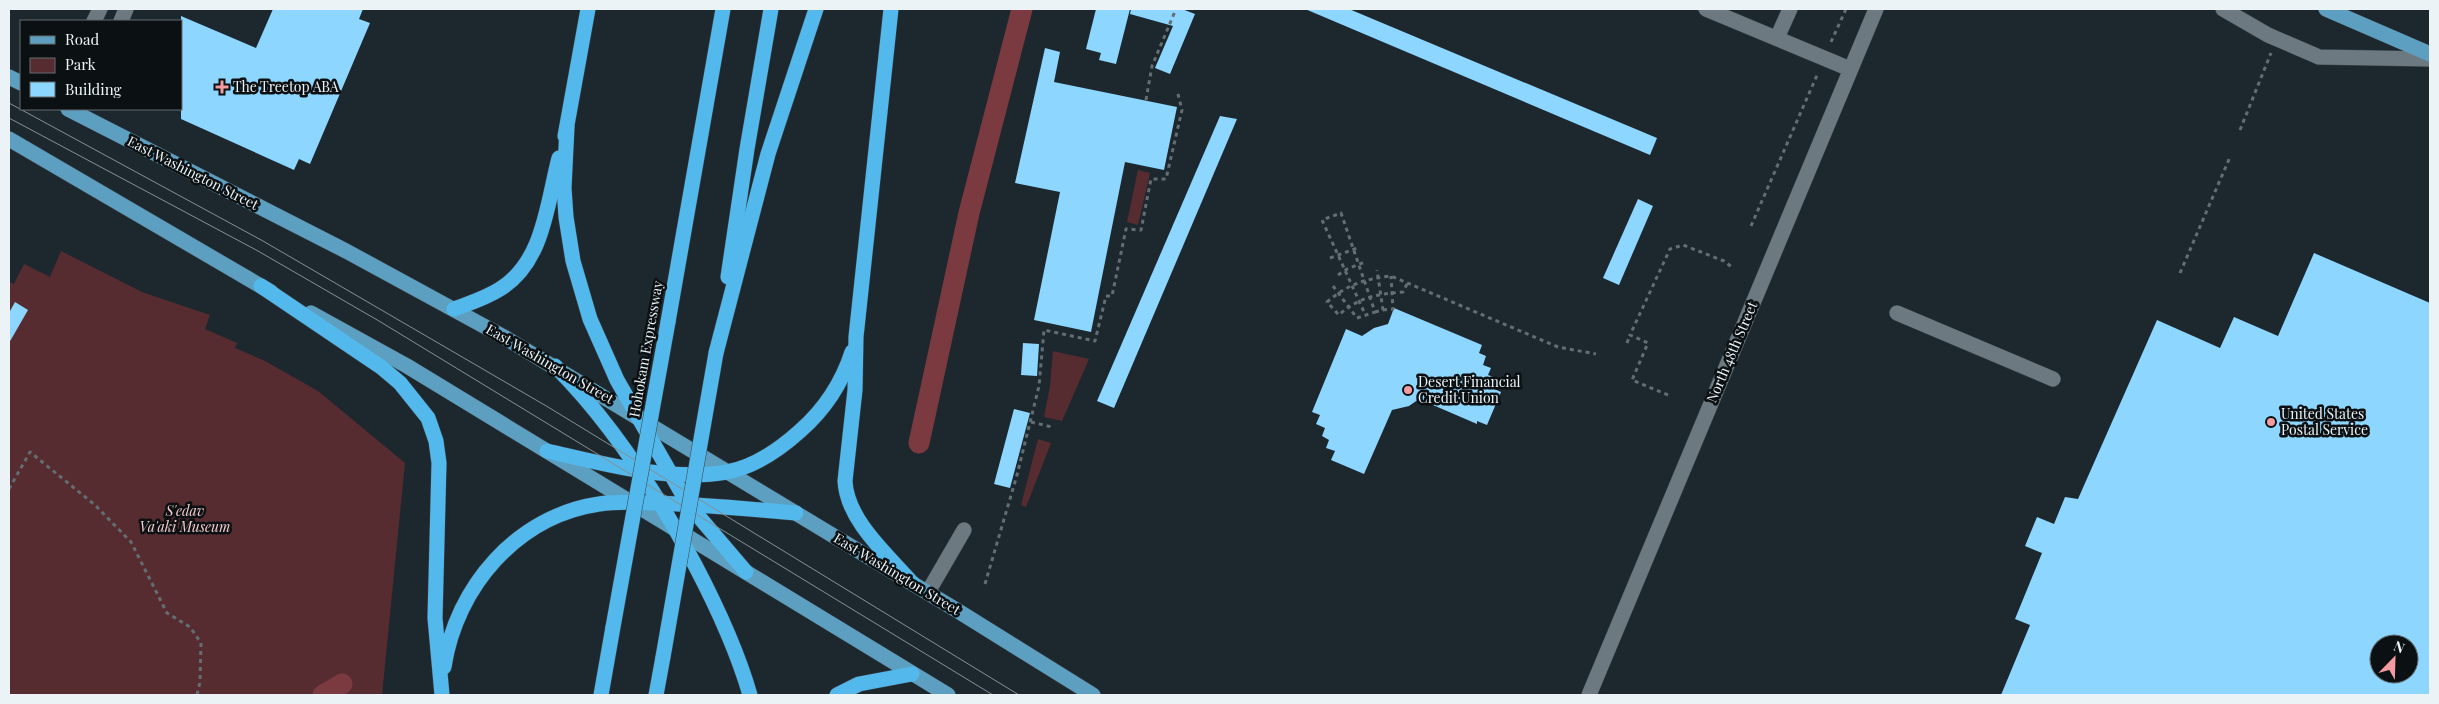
<svg xmlns="http://www.w3.org/2000/svg" width="2439" height="704" viewBox="0 0 2439 704" font-family="'Playfair Display',serif">
  <style>
    .green { fill: #562c30 }
    .lines { fill: none; stroke-linecap: round; stroke-linejoin: round }
    .canal { stroke: #7b3940; stroke-width: 21 }
    .building { fill: #8dd6ff; fill-rule: evenodd }
    .minor-casing { stroke: #394248; stroke-width: 16 }
    .major-casing { stroke: #394248; stroke-width: 16 }
    .highway-casing { stroke: #394248; stroke-width: 16 }
    .path { stroke: #636d72; stroke-width: 3; stroke-dasharray: 4 4; stroke-linecap: butt }
    .minor { stroke: #6c7980; stroke-width: 15 }
    .major { stroke: #5d9fc0; stroke-width: 15 }
    .highway { stroke: #53b8eb; stroke-width: 15 }
    .tram { stroke: #868f94; stroke-width: 1 }
    .highway-bridge-casing { stroke: #394248; stroke-width: 16; stroke-linecap: butt }
    .highway-bridge { stroke: #53b8eb; stroke-width: 15 }
    .poi-dot { fill: #f49aa1; stroke: #0b1012; stroke-width: 2 }
    .labels { text-anchor: middle; stroke-width: 5; stroke-linejoin: round; paint-order: stroke }
    .poi-label { font-size: 14px; fill: #ecf3f7; stroke: #0b1012; text-anchor: start }
    .street-label { font-size: 14px; fill: #ecf3f7; stroke: #0b1012 }
    .park-label { font-size: 14px; font-style: italic; fill: #f6cbcd; stroke: #0b1012 }
  </style>
  <rect width="100%" height="100%" fill="#1d282e"/>
  <g class="green">
    <path d="M1138,170L1150,173L1138,225L1127,222Z"/>
    <path d="M61,251L142,292L210,315L205,329L237,343L235,348L265,361L318,391L405,463L382,695H9V282L14,284L24,264L50,277Z"/>
    <path d="M1053,351L1089,359L1062,421L1044,417L1050,386Z"/>
    <path d="M1038,439L1051,443L1026,507L1021,505Z"/>
  </g>
  <g class="lines">
    <g class="canal">
      <path d="M919,443L969,213L1022,9"/>
      <path d="M323,695L342,684"/>
    </g>
  </g>
  <g class="building">
    <path d="M273,9H363L359,19L370,23L310,164L299,159L294,170L181,119V16L256,48Z"/>
    <path d="M1096,9H1130L1116,64L1099,60L1101,53L1086,49Z"/>
    <path d="M1131,9H1182L1195,14L1170,74L1155,68L1173,26L1130,14Z"/>
    <path d="M1305,9H1349L1657,138L1650,155Z"/>
    <path d="M1045,48L1060,52L1054,82L1177,107L1164,170L1125,162L1091,332L1034,320L1060,192L1015,183Z"/>
    <path d="M1220,116L1237,119L1114,408L1097,401Z"/>
    <path d="M1638,199L1653,206L1619,285L1603,278Z"/>
    <path d="M2314,253L2430,303V695H2001L2030,625L2015,619L2042,553L2025,546L2037,517L2054,524L2065,497L2078,499L2157,320L2220,348L2234,317L2278,336ZM2379,644H2409V674H2379Z"/>
    <path d="M15,302L28,310L9,343V313Z"/>
    <path d="M1394,308L1482,345L1479,353L1486,356L1483,365L1491,368L1488,375L1496,378L1492,388L1501,392L1487,425L1477,421V424L1419,399L1409,406L1392,410L1364,474L1331,460L1335,451L1326,448L1329,440L1322,436L1325,428L1316,424L1320,415L1312,412L1346,329L1362,336L1374,328L1388,324Z"/>
    <path d="M1023,343L1039,344L1037,376L1021,375Z"/>
    <path d="M1014,409L1030,413L1010,488L994,484Z"/>
  </g>
  <g class="lines">
    <defs>
      <g id="minor">
        <path d="M1706,9L1850,69"/>
        <path d="M2223,9L2268,35L2319,57L2430,59"/>
        <path d="M94,21L100,9"/>
        <path d="M121,21L126,9"/>
        <path d="M1777,38L1790,9"/>
        <path d="M1897,313L2053,379"/>
        <path d="M928,592L964,530"/>
        <path d="M1589,695L1876,9"/>
      </g>
      <g id="major">
        <path d="M2326,9L2430,54"/>
        <path d="M9,77L21,83"/>
        <path d="M68,109L346,251L504,337L958,611L1093,695"/>
        <path d="M9,139L271,292"/>
        <path d="M311,313L407,366L948,695"/>
      </g>
      <g id="highway">
        <path d="M891,9L856,337L855,390L845,481C847,521 888,555 913,584"/>
        <path d="M567,127L564,188L566,217L573,261L590,319L617,380L688,504L746,572"/>
        <path d="M565,136L588,9"/>
        <path d="M728,277L747,149L771,9"/>
        <path d="M261,286L381,367L400,383L428,418L436,441L439,463L435,618L442,695"/>
        <path d="M454,309C470,303 486,298 500,289C544,262 547,203 559,158"/>
        <path d="M668,322L723,9"/>
        <path d="M716,353L768,154L816,9"/>
        <path d="M555,366C613,424 657,493 695,565C717,607 737,650 750,695"/>
        <path d="M547,451C605,464 668,482 727,472C754,467 780,449 800,431C824,410 842,383 852,352"/>
        <path d="M444,667C456,587 517,516 599,504C616,501 634,502 652,503C700,504 748,509 796,513"/>
        <path d="M601,695L613,627"/>
        <path d="M656,695L663,657"/>
        <path d="M837,695L859,684L912,674"/>
      </g>
    </defs>
    <use href="#minor" class="minor-casing"/>
    <use href="#major" class="major-casing"/>
    <use href="#highway" class="highway-casing"/>
    <g class="path">
      <path d="M1831,42L1846,9"/>
      <path d="M1146,100L1152,66L1176,9"/>
      <path d="M2240,130L2271,53"/>
      <path d="M1751,226L1818,73"/>
      <path d="M1330,258L1360,247"/>
      <path d="M2180,273L2230,157"/>
      <path d="M1338,275L1347,269L1365,262"/>
      <path d="M1407,284L1403,292C1378,294 1358,297 1339,315L1327,302C1348,284 1365,279 1391,276L1558,347L1596,354"/>
      <path d="M1333,286L1357,318L1375,312L1341,213L1322,220L1365,314"/>
      <path d="M1383,310L1393,309L1391,276"/>
      <path d="M1375,312L1383,310L1377,270"/>
      <path d="M1627,343L1630,335"/>
      <path d="M1668,395L1632,380L1648,343L1630,335L1670,249L1683,245L1724,261L1733,268"/>
      <path d="M1031,422L1052,427"/>
      <path d="M9,489L30,452L95,505L131,542L167,613L190,627L201,643L200,682L197,695"/>
      <path d="M985,584L1017,475L1039,386L1044,330L1095,341L1106,296H1112L1126,229L1141,230L1151,179H1166L1182,110L1177,90"/>
    </g>
    <use href="#minor" class="minor"/>
    <use href="#major" class="major"/>
    <use href="#highway" class="highway"/>
    <g class="tram">
      <path d="M9,103L263,241L548,407L1019,695"/>
      <path d="M9,118L258,251L379,321L993,695"/>
    </g>
    <defs>
      <g id="highway-bridge">
        <path d="M613,627L668,322"/>
        <path d="M663,657L716,353"/>
      </g>
    </defs>
    <use href="#highway-bridge" class="highway-bridge-casing"/>
    <use href="#highway-bridge" class="highway-bridge"/>
  </g>
  <g class="poi-dot">
    <path d="M219.5 79.5h5v5h5v5h-5v5h-5v-5h-5v-5h5z"/>
    <circle cx="1408" cy="390" r="5"/>
    <circle cx="2271" cy="422" r="5"/>
  </g>
  <g class="labels">
    <g class="poi-label">
      <text x="233" y="92">The Treetop ABA</text>
      <text x="1418" y="387">Desert Financial<tspan x="1418" dy="16">Credit Union</tspan></text>
      <text x="2281" y="419">United States<tspan x="2281" dy="16">Postal Service</tspan></text>
    </g>
    <g class="street-label">
      <text transform="translate(193 173) rotate(27)" y="5">East Washington Street</text>
      <text transform="translate(646 349) rotate(-80)" y="5">Hohokam Expressway</text>
      <text transform="translate(1732 352) rotate(-67)" y="5">North 48th Street</text>
      <text transform="translate(550 364) rotate(30)" y="5">East Washington Street</text>
      <text transform="translate(897 574) rotate(31)" y="5">East Washington Street</text>
    </g>
    <g class="park-label">
      <text x="185" y="516">S'edav<tspan x="185" dy="16">Va'aki Museum</tspan></text>
    </g>
  </g>
  <rect width="2439" height="704" fill="none" stroke="#ecf3f7" stroke-width="20"/>
  <rect x="20" y="20" width="162" height="90" fill="#0b1012" stroke="#656b6e"/>
  <rect x="30" y="36" width="25" height="8" fill="#5d9fc0" stroke="#656b6e"/>
  <text x="65" y="45" font-size="15" fill="#ecf3f7">Road</text>
  <rect x="30" y="58" width="25" height="15" fill="#562c30" stroke="#656b6e"/>
  <text x="65" y="70" font-size="15" fill="#ecf3f7">Park</text>
  <rect x="30" y="82" width="25" height="15" fill="#8dd6ff" stroke="#656b6e"/>
  <text x="65" y="95" font-size="15" fill="#ecf3f7">Building</text>
  <g transform="translate(2394 659) rotate(23)"><circle r="24" fill="#0b1012" stroke="#656b6e"/>
  <path d="M0-4L9 19L0 12L-9 19Z" fill="#f49aa1"/>
  <text y="-8" font-size="14" font-weight="bold" text-anchor="middle" fill="#ecf3f7">N</text>
  </g>
</svg>
